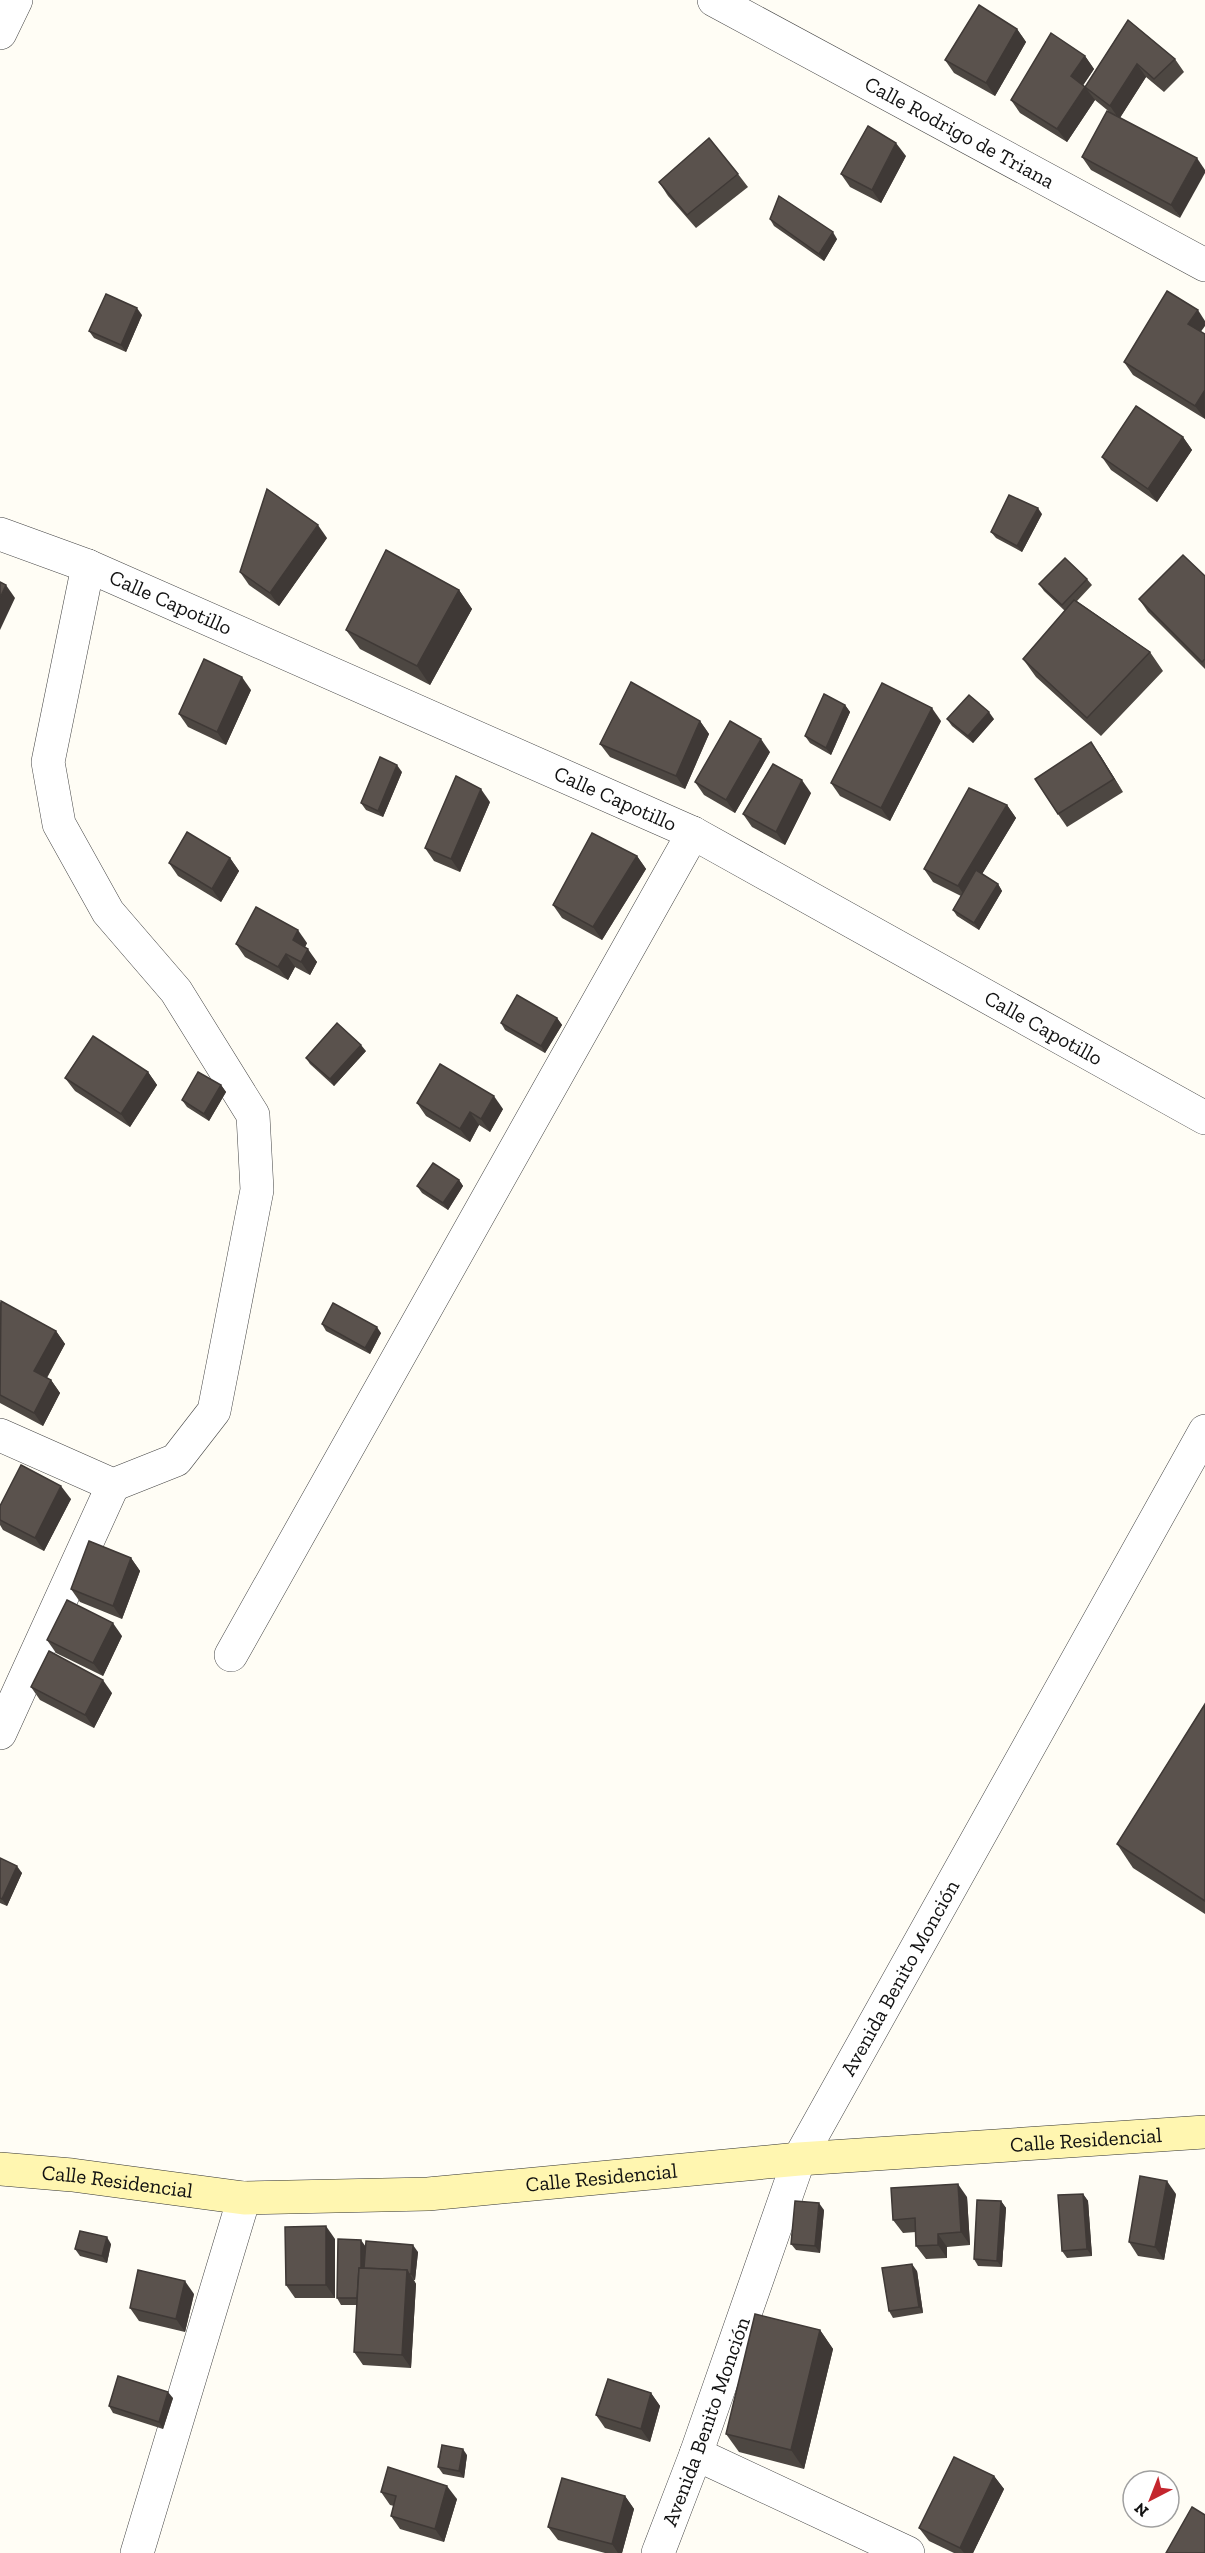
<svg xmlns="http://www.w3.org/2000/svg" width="1205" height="2553" viewBox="0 0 1205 2553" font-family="'Zilla Slab',serif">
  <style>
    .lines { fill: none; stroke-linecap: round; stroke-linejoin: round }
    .street-casing { stroke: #444; stroke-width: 34 }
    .secondary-casing { stroke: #333; stroke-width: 34 }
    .street { stroke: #fff; stroke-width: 33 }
    .secondary { stroke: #fff6b0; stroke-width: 33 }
    .wall { fill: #4d4742 }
    .shaded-wall { fill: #3f3936 }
    .building { fill: #5a524d; stroke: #3f3936; stroke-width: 1.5 }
    .labels { text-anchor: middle; stroke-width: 6; stroke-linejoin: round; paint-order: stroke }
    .street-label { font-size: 21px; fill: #111; stroke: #fff }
  </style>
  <rect width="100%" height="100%" fill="#fffdf5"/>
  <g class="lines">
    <defs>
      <g id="street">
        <path id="s1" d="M714,0L1205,265"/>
        <path d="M0,33L16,0"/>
        <path id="s2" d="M0,534L88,566L693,833L1205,1118"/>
        <path d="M0,1435L113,1485L176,1460L214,1411L257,1190L253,1115L176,991L108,912L59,824L48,762L88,566"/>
        <path d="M231,1655L693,833"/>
        <path d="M0,1733L113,1485"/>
        <path d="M696,2454L908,2553"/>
        <path d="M137,2553L244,2198"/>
        <path id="s3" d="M658,2553L696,2454L799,2159L1205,1431"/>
      </g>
      <g id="secondary">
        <path id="s4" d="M0,2169L72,2175L244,2198L428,2194L799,2159L1205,2132"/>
      </g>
    </defs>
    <use href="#street" class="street-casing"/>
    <use href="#secondary" class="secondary-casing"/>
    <use href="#street" class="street"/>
    <use href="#secondary" class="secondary"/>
  </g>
  <g class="wall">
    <path d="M1128,20L1175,59L1184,72L1164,92L1146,77L1120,118L1180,218L1091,170L1082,157L1112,114L1095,100L1067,142L1020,113L1011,100L1085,56L1094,69L1083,85L1085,87Z"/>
    <path d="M1017,29L1026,42L995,96L954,73L945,60Z"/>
    <path d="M906,156L881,203L850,187L841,174Z"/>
    <path d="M738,174L748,187L696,228L668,196L659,182Z"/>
    <path d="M770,219L837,239L824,261L774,226Z"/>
    <path d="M142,315L126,352L94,338L89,331Z"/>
    <path d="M1201,332L1205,419L1133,375L1124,362Z"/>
    <path d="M1183,437L1192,450L1157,502L1111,470L1102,457Z"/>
    <path d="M1042,514L1022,552L996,538L991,532Z"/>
    <path d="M327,538L279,606L249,585L240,572Z"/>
    <path d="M1205,576V669L1148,612L1139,599Z"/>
    <path d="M1087,579L1092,585L1077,601L1150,652L1163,671L1101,736L1036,677L1023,659L1065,611L1044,591L1039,584Z"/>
    <path d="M459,590L472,609L430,685L360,649L346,630Z"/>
    <path d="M251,690L226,745L188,727L179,714Z"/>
    <path d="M845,705L850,712L831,755L810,743L805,736Z"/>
    <path d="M947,719H994L973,743L952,726Z"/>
    <path d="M700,721L709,734L685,789L610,757L600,744Z"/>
    <path d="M941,721L890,821L840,796L831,783Z"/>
    <path d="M770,752L735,813L704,795L695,782Z"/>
    <path d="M1100,755L1123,792L1067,827L1058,814Z"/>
    <path d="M402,772L383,817L366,810L361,803Z"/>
    <path d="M811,793L785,845L752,827L743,814Z"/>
    <path d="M490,802L460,872L434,861L425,848Z"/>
    <path d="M1007,805L1016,818L982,874L998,884L1002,891L979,930L957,916L953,910L961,896L933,882L924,869Z"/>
    <path d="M637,856L646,869L602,940L562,918L553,905Z"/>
    <path d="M230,858L239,871L221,902L178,876L169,863Z"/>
    <path d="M307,943L305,947L317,962L310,975L295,967L288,980L245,957L236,944Z"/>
    <path d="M557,1018L562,1025L545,1053L505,1030L501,1023Z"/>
    <path d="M366,1051L334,1086L310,1064L306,1058Z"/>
    <path d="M148,1072L157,1085L130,1127L75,1091L65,1078Z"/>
    <path d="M221,1085L226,1092L209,1121L187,1107L182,1100Z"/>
    <path d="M417,1103L503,1109L490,1132L479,1125L470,1142L426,1116Z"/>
    <path d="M459,1180L463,1186L448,1210L422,1193L417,1186Z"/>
    <path d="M0,1302L56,1331L65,1344L47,1378L51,1380L60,1393L43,1426L0,1403Z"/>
    <path d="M322,1324L381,1333L370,1354L326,1331Z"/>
    <path d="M71,1499L44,1551L3,1530L0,1525V1506Z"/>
    <path d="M131,1558L140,1571L122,1619L80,1602L71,1589Z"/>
    <path d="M122,1636L103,1676L56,1653L47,1640Z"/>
    <path d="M31,1687L112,1693L94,1728L40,1700Z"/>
    <path d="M1205,1704V1914L1133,1868L1117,1844Z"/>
    <path d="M0,1858L22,1873L7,1906L0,1903Z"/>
    <path d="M1083,2194L1088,2201L1092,2256L1067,2258L1062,2251Z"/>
    <path d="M1176,2194L1164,2260L1138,2256L1129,2242Z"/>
    <path d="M967,2197L970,2245L947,2247V2258L926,2259L916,2246V2232L903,2233L893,2220Z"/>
    <path d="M1001,2201L1006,2208L1002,2267L978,2266L974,2259Z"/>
    <path d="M824,2210L820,2253L796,2250L791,2244Z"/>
    <path d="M335,2239V2298H295L286,2285Z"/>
    <path d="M111,2244L107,2263L80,2256L75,2249Z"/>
    <path d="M366,2247L418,2252L415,2280H414L416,2284L411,2368L363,2365L354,2352L357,2305H341L337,2298Z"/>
    <path d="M917,2271L923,2313L893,2318L889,2311Z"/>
    <path d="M194,2294L185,2332L139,2321L130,2308Z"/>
    <path d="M820,2330L833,2349L804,2469L739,2452L726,2434Z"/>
    <path d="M651,2393L660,2406L650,2442L605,2428L596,2415Z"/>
    <path d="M173,2398L163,2429L113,2413L109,2406Z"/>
    <path d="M467,2455L464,2478L443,2474L438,2467Z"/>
    <path d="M994,2476L1004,2489L973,2553H954L929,2541L919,2528Z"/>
    <path d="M381,2492L457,2499L444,2542L400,2529L391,2516L394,2506L390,2505Z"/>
    <path d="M625,2496L634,2509L622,2553H605L558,2540L548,2527Z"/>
  </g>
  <g class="shaded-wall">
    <path d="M1017,29L1026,42L995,96L986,83Z"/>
    <path d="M1085,56L1094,69L1080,90L1071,76Z"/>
    <path d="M1137,64L1146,77L1119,119L1110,106Z"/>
    <path d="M1085,87L1095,100L1067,142L1057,129Z"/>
    <path d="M896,143L906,156L881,203L872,190Z"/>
    <path d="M1197,158L1205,170V173L1180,218L1171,205Z"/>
    <path d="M833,232L837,239L824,261L819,254Z"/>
    <path d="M137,308L142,315L126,352L121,345Z"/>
    <path d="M1198,310L1205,321V326L1197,337L1188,324Z"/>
    <path d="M1205,390V419L1195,406Z"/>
    <path d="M1183,437L1192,450L1157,502L1148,489Z"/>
    <path d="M1038,508L1042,514L1022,552L1017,546Z"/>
    <path d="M318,525L327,538L279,606L270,593Z"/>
    <path d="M6,585L15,598L0,630V598Z"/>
    <path d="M459,590L472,609L430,685L417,666Z"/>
    <path d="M242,677L251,690L226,745L217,732Z"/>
    <path d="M845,705L850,712L831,755L826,748Z"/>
    <path d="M932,708L941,721L890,821L881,808Z"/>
    <path d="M989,712L994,719L973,743L968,736Z"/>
    <path d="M700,721L709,734L685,789L676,776Z"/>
    <path d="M761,739L770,752L735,813L726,800Z"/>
    <path d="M1091,742L1100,755L1123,792L1114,779Z"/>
    <path d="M397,765L402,772L383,817L378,811Z"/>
    <path d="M802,780L811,793L785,845L776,832Z"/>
    <path d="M481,789L490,802L460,872L451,859Z"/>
    <path d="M1007,805L1016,818L967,899L958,886Z"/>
    <path d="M637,856L646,869L602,940L593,927Z"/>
    <path d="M230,858L239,871L221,902L212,889Z"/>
    <path d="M998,884L1002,891L979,930L974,923Z"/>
    <path d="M298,930L307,943L302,953L293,940Z"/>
    <path d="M308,949L317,962L310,975L301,962Z"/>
    <path d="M286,954L295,967L288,980L278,967Z"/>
    <path d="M557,1018L562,1025L545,1053L541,1046Z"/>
    <path d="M361,1045L366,1051L334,1086L330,1079Z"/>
    <path d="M148,1072L157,1085L130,1127L121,1114Z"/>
    <path d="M221,1085L226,1092L209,1121L204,1114Z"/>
    <path d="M494,1096L503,1109L490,1132L481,1119Z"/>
    <path d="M470,1112L479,1125L470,1142L460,1129Z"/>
    <path d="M459,1180L463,1186L448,1210L443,1203Z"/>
    <path d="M377,1327L381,1333L370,1354L365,1348Z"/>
    <path d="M56,1331L65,1344L43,1384L34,1371Z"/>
    <path d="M51,1380L60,1393L43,1426L34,1413Z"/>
    <path d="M61,1486L71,1499L44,1551L35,1538Z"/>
    <path d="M131,1558L140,1571L122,1619L113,1606Z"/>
    <path d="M113,1623L122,1636L103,1676L93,1663Z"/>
    <path d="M103,1680L112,1693L94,1728L85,1715Z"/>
    <path d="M17,1866L22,1873L7,1906L2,1899Z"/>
    <path d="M1167,2181L1176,2194L1164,2260L1155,2247Z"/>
    <path d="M958,2184L967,2197L970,2245L961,2232Z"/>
    <path d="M1083,2194L1088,2201L1092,2256L1087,2249Z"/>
    <path d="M1001,2201L1006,2208L1002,2267L997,2261Z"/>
    <path d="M819,2203L824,2210L820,2253L815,2246Z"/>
    <path d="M326,2226L335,2239V2298L326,2285Z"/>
    <path d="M938,2234L947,2247V2258L938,2245Z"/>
    <path d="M107,2237L111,2244L107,2263L102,2256Z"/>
    <path d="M361,2240L366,2247L365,2270L360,2299Z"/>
    <path d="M413,2245L418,2252L415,2280L411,2274Z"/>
    <path d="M912,2264L917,2271L923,2313L919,2307Z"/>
    <path d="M407,2270L416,2284L411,2368L402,2355Z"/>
    <path d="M185,2281L194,2294L185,2332L176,2319Z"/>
    <path d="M820,2330L833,2349L804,2469L791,2450Z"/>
    <path d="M168,2392L173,2398L163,2429L159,2422Z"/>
    <path d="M651,2393L660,2406L650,2442L641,2429Z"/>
    <path d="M463,2449L467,2455L464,2478L459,2471Z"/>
    <path d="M994,2476L1004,2489L973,2553H964L960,2548Z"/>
    <path d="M447,2486L457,2499L444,2542L435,2529Z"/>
    <path d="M625,2496L634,2509L622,2553H618L612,2544Z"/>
  </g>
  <g class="building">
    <path d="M979,5L1017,29L986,83L945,60Z"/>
    <path d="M1128,20L1175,59L1154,79L1137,64L1110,106L1085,87Z"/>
    <path d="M1051,33L1085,56L1071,76L1085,87L1057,129L1011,100Z"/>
    <path d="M1107,111L1197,158L1171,205L1082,157Z"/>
    <path d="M868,126L896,143L872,190L841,174Z"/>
    <path d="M709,138L738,174L687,215L659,182Z"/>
    <path d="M779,196L833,232L819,254L770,219Z"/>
    <path d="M1167,291L1198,310L1188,324L1205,334V390L1195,406L1124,362Z"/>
    <path d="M106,294L137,308L121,345L89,331Z"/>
    <path d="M1136,406L1183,437L1148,489L1102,457Z"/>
    <path d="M267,489L318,525L270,593L240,572Z"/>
    <path d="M1009,495L1038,508L1017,546L991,532Z"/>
    <path d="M386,550L459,590L417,666L346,630Z"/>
    <path d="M1183,555L1205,576V659L1202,662L1139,599Z"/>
    <path d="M1065,558L1087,579L1062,605L1039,584Z"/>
    <path d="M0,582L6,585L0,598Z"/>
    <path d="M1074,600L1150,652L1087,718L1023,659Z"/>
    <path d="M204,659L242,677L217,732L179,714Z"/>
    <path d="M631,682L700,721L676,776L600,744Z"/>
    <path d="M882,683L932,708L881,808L831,783Z"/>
    <path d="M824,694L845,705L826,748L805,736Z"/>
    <path d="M969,695L989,712L968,736L947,719Z"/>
    <path d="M730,721L761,739L726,800L695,782Z"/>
    <path d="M1091,742L1114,779L1058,814L1035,779Z"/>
    <path d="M380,757L397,765L378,811L361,803Z"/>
    <path d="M773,764L802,780L776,832L743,814Z"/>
    <path d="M456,776L481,789L451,859L425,848Z"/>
    <path d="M969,788L1007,805L958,886L924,869Z"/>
    <path d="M187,832L230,858L212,889L169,863Z"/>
    <path d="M592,833L637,856L593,927L553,905Z"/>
    <path d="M976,870L998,884L974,923L953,910Z"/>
    <path d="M256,907L298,930L293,940L308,949L301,962L286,954L278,967L236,944Z"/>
    <path d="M517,995L557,1018L541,1046L501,1023Z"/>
    <path d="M337,1023L361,1045L330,1079L306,1058Z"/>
    <path d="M93,1036L148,1072L121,1114L65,1078Z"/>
    <path d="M440,1064L494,1096L481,1119L470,1112L460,1129L417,1103Z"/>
    <path d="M198,1072L221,1085L204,1114L182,1100Z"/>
    <path d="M433,1163L459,1180L443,1203L417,1186Z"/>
    <path d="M1,1301L56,1331L34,1371L51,1380L34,1413L0,1395Z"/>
    <path d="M333,1303L377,1327L365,1348L322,1324Z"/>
    <path d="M21,1465L61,1486L35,1538L0,1520V1506Z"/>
    <path d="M89,1541L131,1558L113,1606L71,1589Z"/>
    <path d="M67,1600L113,1623L93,1663L47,1640Z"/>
    <path d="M49,1651L103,1680L85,1715L31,1687Z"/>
    <path d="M1205,1704V1901L1117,1844Z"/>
    <path d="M0,1858L17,1866L2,1899L0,1898Z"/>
    <path d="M1140,2176L1167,2181L1155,2247L1129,2242Z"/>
    <path d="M958,2184L961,2232L938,2234V2245L916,2246L915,2218L893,2220L891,2188Z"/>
    <path d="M1083,2194L1087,2249L1062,2251L1058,2195Z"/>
    <path d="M977,2200L1001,2201L997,2261L974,2259Z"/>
    <path d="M795,2201L819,2203L815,2246L791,2244Z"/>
    <path d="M326,2226V2285H286L285,2227Z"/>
    <path d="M80,2231L107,2237L102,2256L75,2249Z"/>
    <path d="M338,2239L361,2240V2268H359L357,2298H337Z"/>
    <path d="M366,2241L413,2245L411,2274H409L407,2270L364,2268Z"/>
    <path d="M912,2264L919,2307L889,2311L882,2268Z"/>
    <path d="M359,2268L407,2270L402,2355L354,2352Z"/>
    <path d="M138,2270L185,2281L176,2319L130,2308Z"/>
    <path d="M755,2314L820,2330L791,2450L726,2434Z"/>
    <path d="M118,2376L168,2392L159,2422L109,2406Z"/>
    <path d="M608,2379L651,2393L641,2429L596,2415Z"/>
    <path d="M442,2445L463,2449L459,2471L438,2467Z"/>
    <path d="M954,2457L994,2476L960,2548L919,2528Z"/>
    <path d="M388,2467L447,2486L435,2529L391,2516L396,2496L381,2492Z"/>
    <path d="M562,2478L625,2496L612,2544L548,2527Z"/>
    <path d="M1192,2507L1205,2515V2553H1166Z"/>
  </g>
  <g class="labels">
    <g class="street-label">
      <text dy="7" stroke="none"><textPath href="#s1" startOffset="279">Calle Rodrigo de Triana</textPath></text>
      <text dy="7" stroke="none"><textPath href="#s2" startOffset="184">Calle Capotillo</textPath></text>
      <text dy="7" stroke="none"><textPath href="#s2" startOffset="670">Calle Capotillo</textPath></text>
      <text dy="7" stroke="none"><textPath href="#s2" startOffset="1156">Calle Capotillo</textPath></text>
      <text dy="7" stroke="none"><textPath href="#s3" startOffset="626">Avenida Benito Monción</textPath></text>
      <text dy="7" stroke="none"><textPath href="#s4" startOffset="1090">Calle Residencial</textPath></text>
      <text dy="7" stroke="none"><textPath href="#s4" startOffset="604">Calle Residencial</textPath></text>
      <text dy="7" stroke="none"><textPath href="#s4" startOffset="118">Calle Residencial</textPath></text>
      <text dy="7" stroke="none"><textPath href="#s3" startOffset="140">Avenida Benito Monción</textPath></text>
    </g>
  </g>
  <g transform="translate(1151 2499) rotate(222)"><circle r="28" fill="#ffffff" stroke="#a0a0a0" stroke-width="1.5"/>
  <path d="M0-4.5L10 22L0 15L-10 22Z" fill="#c4262e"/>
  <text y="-9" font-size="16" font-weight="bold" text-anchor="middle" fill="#111111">N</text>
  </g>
</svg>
